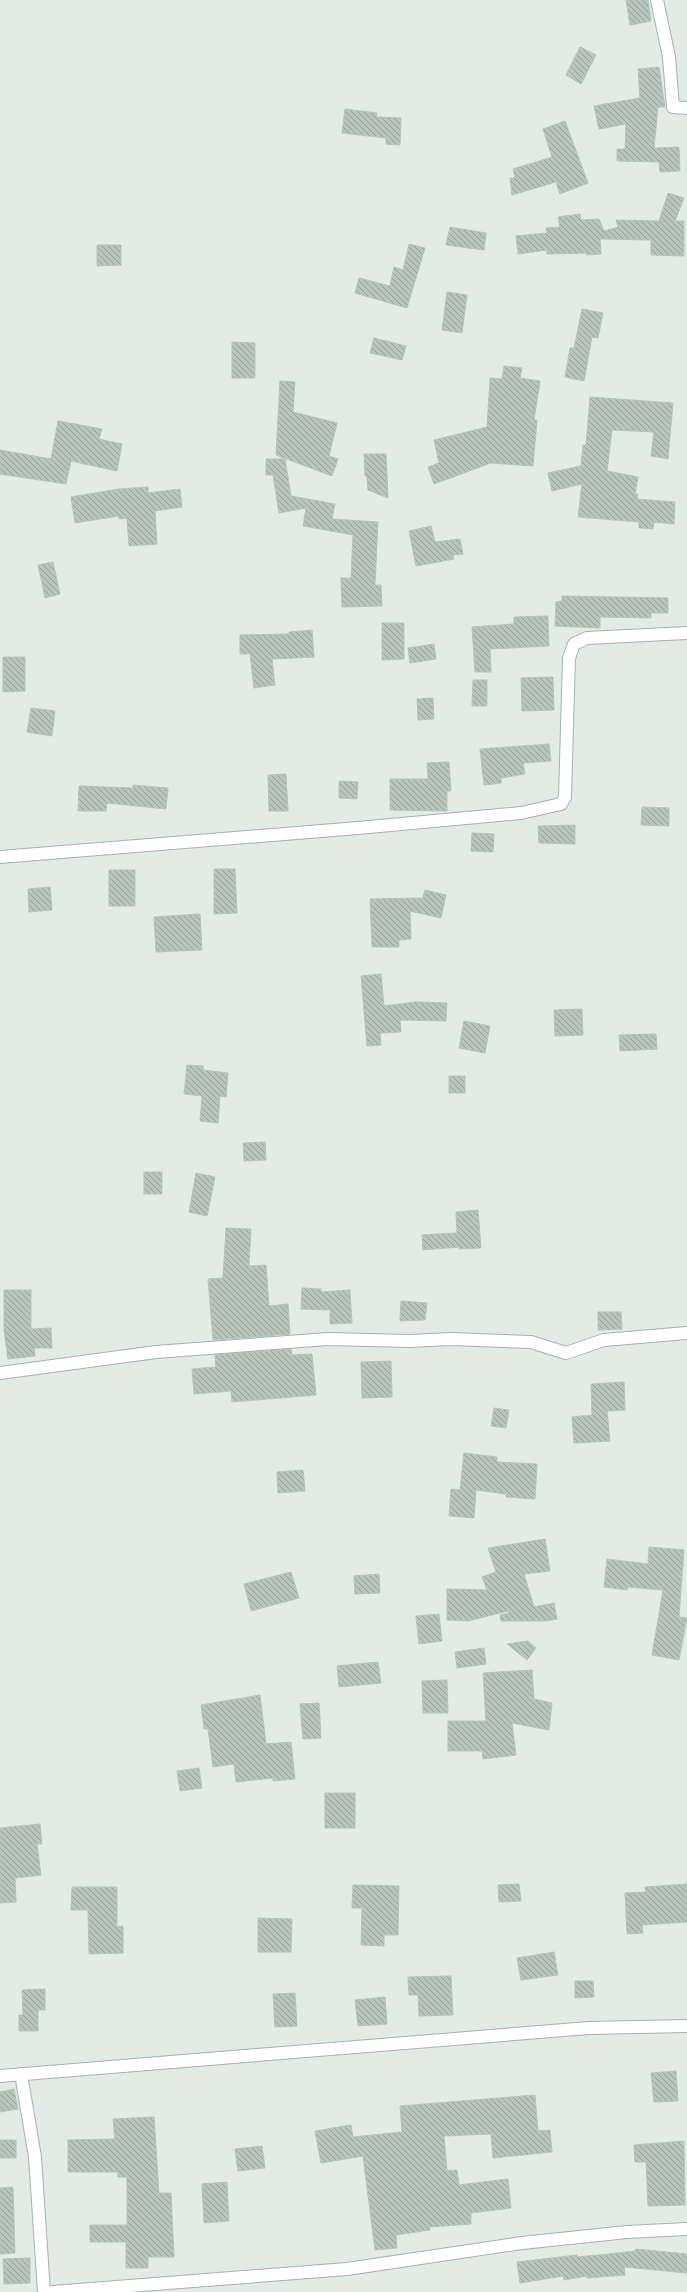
<svg xmlns="http://www.w3.org/2000/svg" width="687" height="2292" viewBox="0 0 687 2292" font-family="'Varela Round',sans-serif">
  <style>
    .building { fill: url(#building-back-hatch); stroke: #b5c3bc }
    .lines { fill: none; stroke-linecap: round; stroke-linejoin: round }
    .minor-casing { stroke: #a5b2ac; stroke-width: 14 }
    .minor { stroke: #fff; stroke-width: 12 }
  </style>
  <defs>
    <pattern id="building-back-hatch" width="6" height="6" patternUnits="userSpaceOnUse"><rect width="6" height="6" fill="#b8c5be"/><path d="M-1 5l2 2M0 0l6 6M5-1l2 2" fill="none" stroke="#95a19b"/></pattern>
  </defs>
  <rect width="100%" height="100%" fill="#e2ebe6"/>
  <g class="building">
    <path d="M626,0H648L651,21L630,25Z"/>
    <path d="M580,47L596,55L581,84L566,75Z"/>
    <path d="M659,67L665,107H658L654,148L679,147L680,171L660,172L659,162L617,161V149H625L626,124L599,129L594,106L640,98L638,69Z"/>
    <path d="M345,109L377,113L376,117L401,118L400,145L386,144V138L342,133Z"/>
    <path d="M565,121L588,183L560,194L556,182L512,195L510,178H515L513,169L552,157L543,129Z"/>
    <path d="M668,193L684,198L675,221H684V256L651,255V240L600,239L601,254L586,255V253L547,254V250L518,254L516,236L547,233L546,228L560,227L558,217L580,214L581,220L599,219L604,231L618,227L616,220L659,221Z"/>
    <path d="M450,227L486,233L484,250L446,245Z"/>
    <path d="M409,244L425,248L407,308L355,293L359,278L390,286L394,267L403,270Z"/>
    <path d="M97,245H121V265L97,266Z"/>
    <path d="M447,292L467,295L462,333L442,330Z"/>
    <path d="M582,309L603,313L598,338L592,337L584,381L565,377L570,348H574Z"/>
    <path d="M374,338L406,346L402,360L370,353Z"/>
    <path d="M232,342L255,343V378H232Z"/>
    <path d="M504,366L522,368L520,378L540,381L534,420H537L533,466L491,463L434,484L428,467L439,463L434,440L487,427L490,378L502,379Z"/>
    <path d="M280,381L295,382L293,412L337,423L329,456L338,459L332,476L276,455Z"/>
    <path d="M590,397L673,403L668,459L651,456L654,432L612,430L607,471L638,477L635,494H638L637,499L675,502L674,524L654,522L653,529L639,528V522L578,517L582,484L552,491L548,473L581,466L583,445H586Z"/>
    <path d="M58,421L102,429L99,439L122,444L117,471L71,461L66,484L0,474V450L51,459Z"/>
    <path d="M364,454H386L388,498L368,490L367,476H365Z"/>
    <path d="M266,459H285L291,496L335,504L332,519L378,522L375,585H381L382,606L342,607L341,578H351L353,535L303,526L306,508L279,513L273,475H266Z"/>
    <path d="M148,487V493L180,489L182,507L155,511L157,544L129,546L127,518L119,519V516L75,523L71,497L119,489Z"/>
    <path d="M431,526L435,542L460,539L463,554L453,555L454,559L416,566L409,531Z"/>
    <path d="M53,562L60,594L45,598L38,565Z"/>
    <path d="M562,596L668,598V613H651V618L600,617V628L555,626L556,602L562,601Z"/>
    <path d="M548,616L549,646L490,649L491,672H475L472,627L514,624V617Z"/>
    <path d="M382,623H404V659L382,660Z"/>
    <path d="M312,630L314,657L272,659L275,685L254,688L250,654H240V635L289,634V632Z"/>
    <path d="M434,644L436,659L410,663L408,648Z"/>
    <path d="M3,657H25V691L3,692Z"/>
    <path d="M553,677L554,710L522,711L521,678Z"/>
    <path d="M473,680H487V706H472Z"/>
    <path d="M433,698L434,719L418,720L417,699Z"/>
    <path d="M31,708L55,711L52,736L27,732Z"/>
    <path d="M549,744L551,761L523,763L525,774L501,778V783L484,785L480,749Z"/>
    <path d="M449,762L451,791H447V811L390,810V779H428L427,763Z"/>
    <path d="M286,774L288,811H269L268,775Z"/>
    <path d="M339,781L358,782L357,799L339,798Z"/>
    <path d="M133,785L168,788L166,809L107,803L106,811H78L79,786L133,788Z"/>
    <path d="M642,807L669,808V826L641,825Z"/>
    <path d="M575,825V844L539,843L538,826Z"/>
    <path d="M472,833L494,834L493,852L471,851Z"/>
    <path d="M214,869H235L237,913L214,914Z"/>
    <rect x="109" y="870" width="26" height="36"/>
    <path d="M50,887L52,910L29,912L28,889Z"/>
    <path d="M425,890L446,895L441,918L410,911L411,939L399,940V947H372L370,899L423,898Z"/>
    <path d="M200,914L202,950L156,952L154,917Z"/>
    <path d="M381,974L384,1006L416,1002L447,1003L446,1021L400,1020L401,1032L380,1033L381,1045L367,1046L361,976Z"/>
    <path d="M582,1009L583,1035L555,1036L554,1010Z"/>
    <path d="M464,1021L490,1026L485,1053L459,1048Z"/>
    <path d="M656,1034L657,1049L620,1051L619,1035Z"/>
    <path d="M187,1065L203,1066V1070L228,1073L226,1097L220,1096L218,1123L200,1121L202,1096L184,1094Z"/>
    <rect x="449" y="1076" width="16" height="17"/>
    <path d="M265,1142L266,1160L244,1161L243,1143Z"/>
    <rect x="144" y="1172" width="18" height="22"/>
    <path d="M196,1173L215,1177L207,1216L189,1212Z"/>
    <path d="M478,1210L481,1248L459,1249V1247L423,1250L422,1235L457,1233L456,1212Z"/>
    <path d="M226,1228L251,1229L249,1266L266,1265L269,1306L288,1304L290,1334L213,1340L208,1279L223,1278Z"/>
    <path d="M302,1288L321,1289V1292L350,1290L352,1323L330,1324V1310L301,1309Z"/>
    <path d="M4,1290H31V1329L51,1328L52,1348H34L35,1356L8,1359L4,1330Z"/>
    <path d="M401,1301L427,1303L425,1320L400,1321Z"/>
    <path d="M598,1312H621L622,1329L598,1330Z"/>
    <path d="M291,1349L292,1355L312,1354L316,1395L232,1402L231,1391L194,1394L192,1369L216,1367L215,1355Z"/>
    <path d="M391,1361L392,1397L362,1398L361,1362Z"/>
    <path d="M624,1382L625,1410L607,1411L610,1441L574,1443L572,1417L592,1415L591,1384Z"/>
    <path d="M494,1408L509,1410L506,1428L491,1426Z"/>
    <path d="M464,1453L497,1457V1462L537,1464L535,1499L506,1497V1494L476,1490L474,1518L449,1516L451,1489L460,1490Z"/>
    <path d="M303,1470L305,1491L278,1493L277,1472Z"/>
    <path d="M545,1539L550,1571L524,1574L534,1607L554,1603L557,1619L546,1621H501L500,1615L509,1613L508,1611L468,1621L447,1620V1589L487,1590L482,1577L496,1572L488,1548Z"/>
    <path d="M649,1547L684,1550L679,1617L687,1618L679,1660L652,1655L663,1590L628,1587L627,1590L604,1587L607,1559L648,1564Z"/>
    <path d="M291,1572L299,1598L251,1611L244,1584Z"/>
    <path d="M379,1574L380,1593L355,1594L354,1576Z"/>
    <path d="M439,1614L442,1641L419,1644L416,1616Z"/>
    <path d="M528,1641L536,1648L527,1660L507,1644Z"/>
    <path d="M484,1648L486,1664L457,1668L455,1652Z"/>
    <path d="M378,1662L381,1683L339,1687L337,1666Z"/>
    <path d="M532,1670L534,1699L552,1703L549,1730L512,1723L516,1755L483,1759L482,1751H448V1721H486L483,1673Z"/>
    <path d="M447,1680L448,1713H423L422,1681Z"/>
    <path d="M260,1695L266,1744L291,1742L295,1779L273,1781V1778L236,1782L234,1764L213,1767L208,1729H204L201,1705Z"/>
    <path d="M319,1703L321,1738L303,1739L300,1704Z"/>
    <path d="M199,1768L202,1788L180,1791L177,1771Z"/>
    <rect x="325" y="1793" width="30" height="35"/>
    <path d="M40,1824L42,1844H37L41,1875L15,1878L16,1902L0,1903V1828Z"/>
    <path d="M519,1884L521,1901L499,1902L498,1885Z"/>
    <path d="M687,1884V1922L642,1925L643,1933L627,1934L625,1893L646,1892L645,1887Z"/>
    <path d="M353,1885L399,1886L398,1935H384V1946L361,1945L362,1908H352Z"/>
    <path d="M72,1887H117V1927L123,1926V1953L89,1954L88,1910H71Z"/>
    <path d="M258,1918L292,1919L291,1952H258Z"/>
    <path d="M554,1952L558,1975L521,1980L517,1958Z"/>
    <path d="M451,1976L453,2015L419,2016L418,1995H409L408,1977Z"/>
    <path d="M575,1981H593L594,1997L575,1998Z"/>
    <path d="M45,1989V2010H38V2031H19V2015H23L22,1990Z"/>
    <path d="M295,1993L297,2026L275,2027L273,1994Z"/>
    <path d="M385,1997L387,2024L358,2026L355,2000Z"/>
    <path d="M676,2071L678,2101L654,2102L651,2073Z"/>
    <path d="M14,2089L18,2109L0,2112V2092Z"/>
    <path d="M535,2095L538,2131L550,2130L552,2152L493,2158L491,2134L444,2136L447,2171L457,2170L459,2185L508,2179L511,2208L471,2213V2224L429,2227L430,2230L396,2235L397,2248L375,2250L363,2156L321,2163L315,2131L351,2125L353,2137L402,2132L400,2106Z"/>
    <path d="M154,2117L159,2193H171L174,2257H148V2268H126V2242H90V2225H127V2177H118V2172H68V2140L115,2139L113,2119Z"/>
    <rect x="0" y="2140" width="16" height="18"/>
    <path d="M684,2141L685,2205L648,2206L646,2162H635L634,2145Z"/>
    <path d="M262,2146L265,2168L238,2171L235,2149Z"/>
    <path d="M227,2182L229,2221L204,2223L202,2184Z"/>
    <path d="M13,2187L15,2253L0,2254V2188Z"/>
    <path d="M636,2249L687,2254V2273L624,2267L625,2275L587,2278V2276L564,2280L563,2276L520,2283L517,2262L577,2255V2257L599,2255L635,2251Z"/>
    <path d="M30,2258V2283L4,2284L3,2259Z"/>
  </g>
  <g class="lines">
    <defs>
      <g id="minor">
        <path d="M657,0L669,57L673,107L687,108"/>
        <path d="M0,857L358,828L521,813L561,804L565,797L569,658L574,644L587,638L687,633"/>
        <path d="M0,1373L156,1352L328,1339L410,1341L451,1339L531,1342L566,1353L604,1340L687,1333"/>
        <path d="M21,2074L35,2157L44,2292"/>
        <path d="M0,2076L589,2028L687,2026"/>
        <path d="M53,2292L347,2269L522,2243L627,2232L687,2229"/>
      </g>
    </defs>
    <use href="#minor" class="minor-casing"/>
    <use href="#minor" class="minor"/>
  </g>
</svg>
